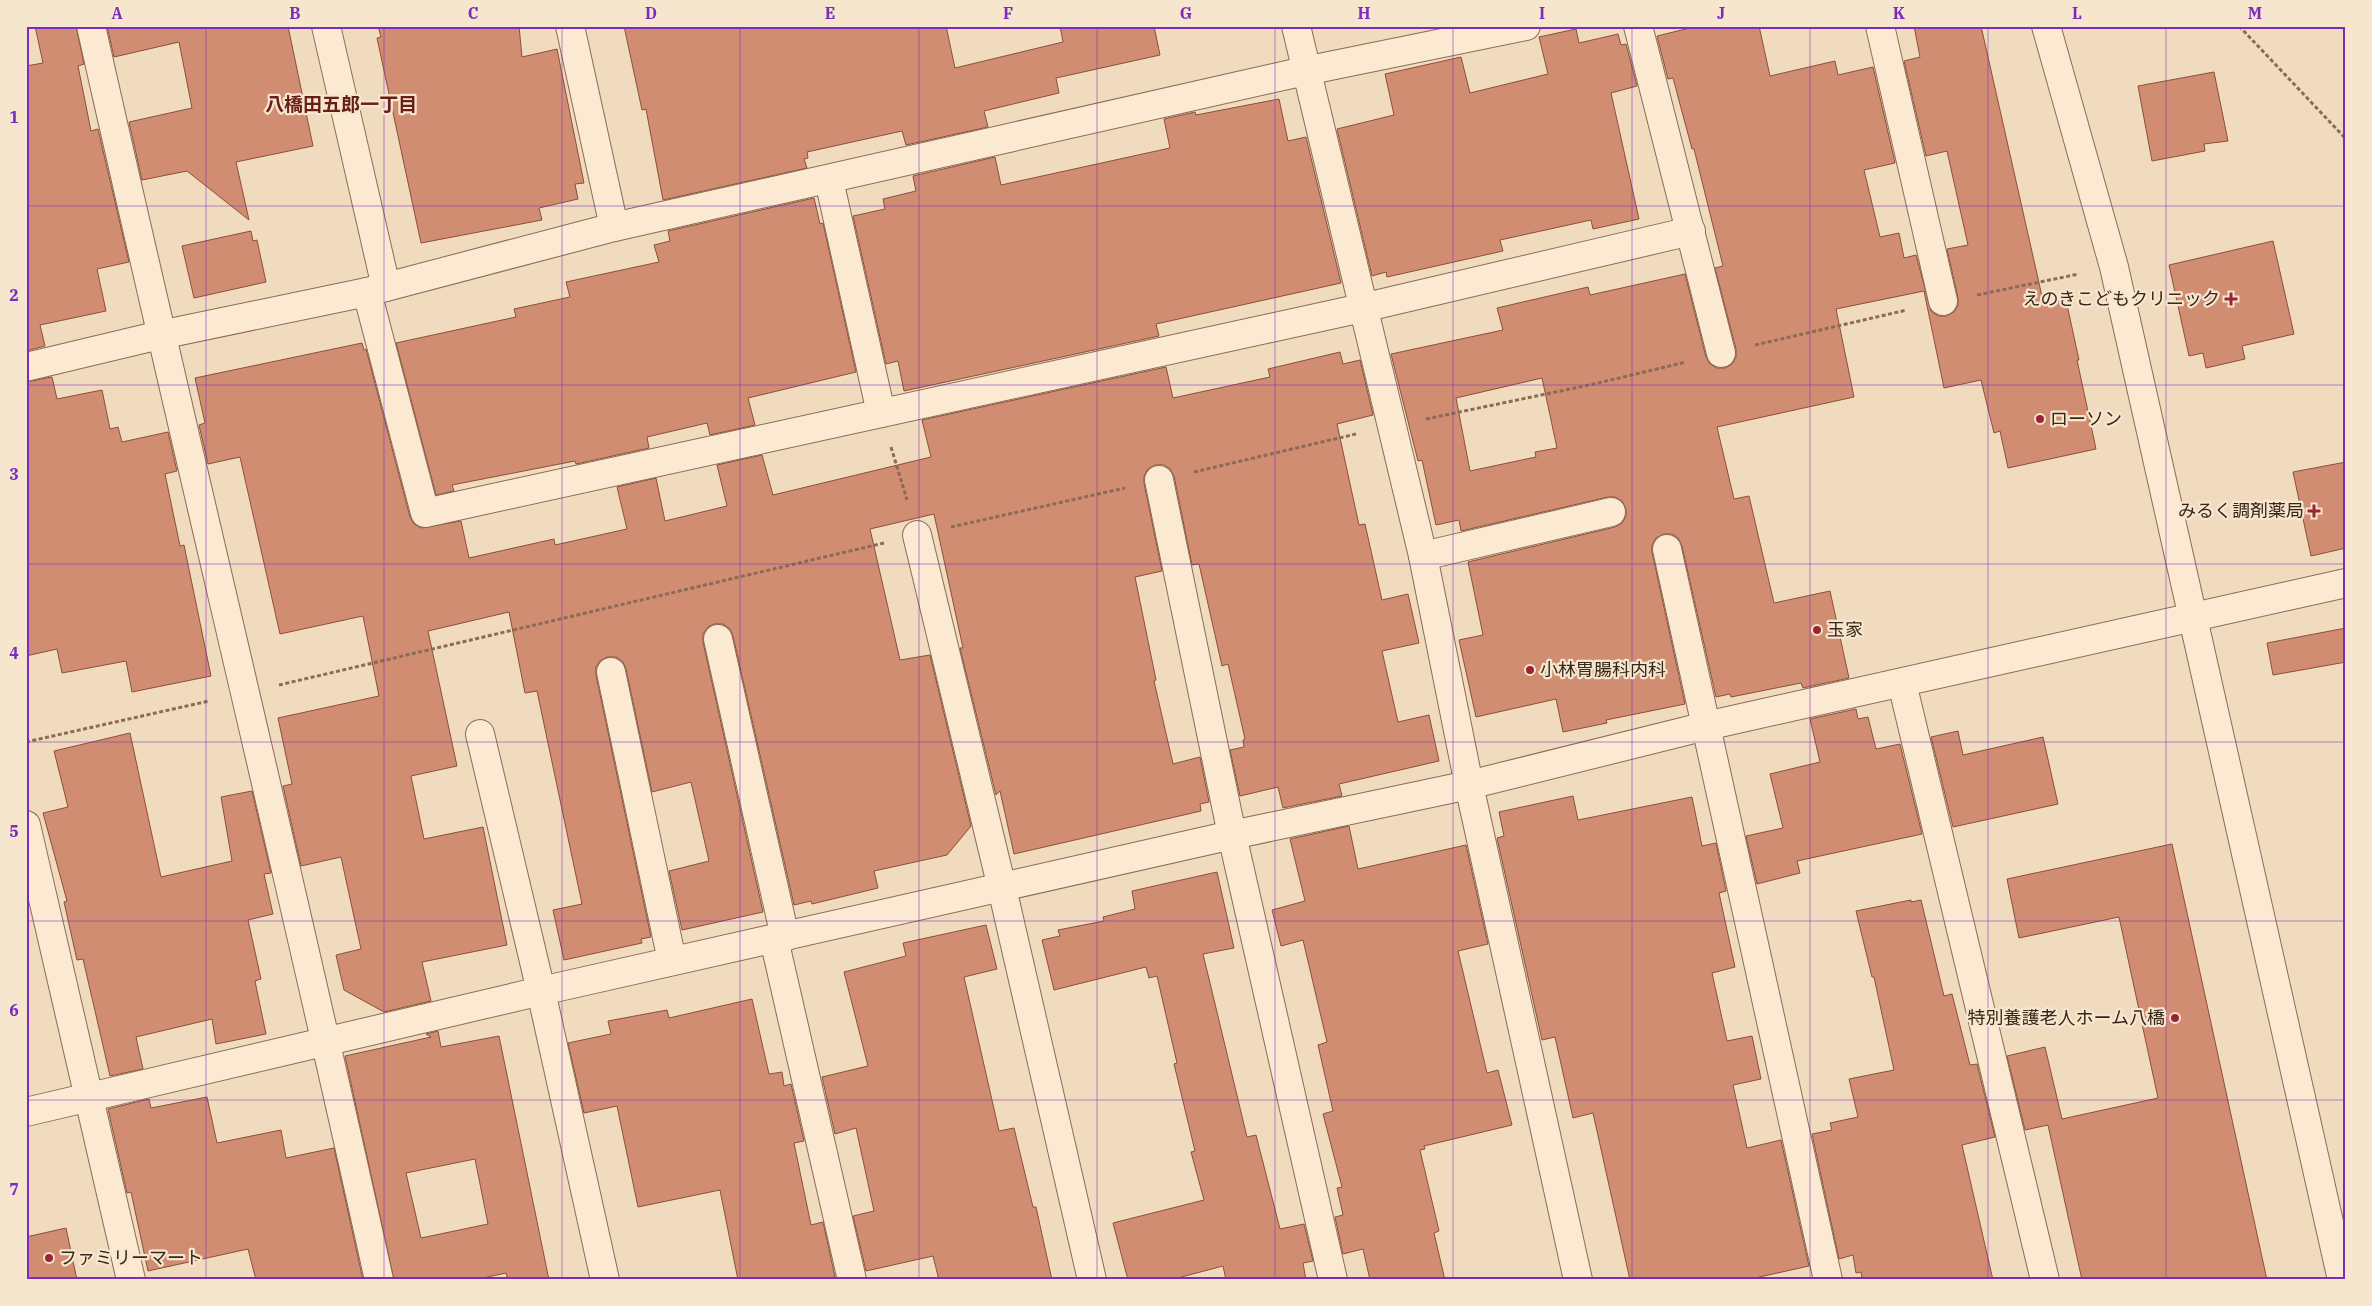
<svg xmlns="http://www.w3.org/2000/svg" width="2372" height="1306" viewBox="0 0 2372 1306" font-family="'IBM Plex Serif','Noto Sans JP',serif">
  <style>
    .building { fill: #d18d72; stroke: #8b4f3a; fill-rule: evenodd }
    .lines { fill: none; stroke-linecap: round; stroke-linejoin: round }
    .minor-casing { stroke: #8a6b56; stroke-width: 30 }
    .path { stroke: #8a6b56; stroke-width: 3; stroke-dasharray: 4 2.5; stroke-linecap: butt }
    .minor { stroke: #fbe9d2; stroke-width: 28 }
    .grid { fill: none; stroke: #7b2cbf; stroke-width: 1; stroke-opacity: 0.55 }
    .poi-dot { fill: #9d2233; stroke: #f7e6ce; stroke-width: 2 }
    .labels { text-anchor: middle; stroke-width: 4.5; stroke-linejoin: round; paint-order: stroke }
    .poi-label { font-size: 18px; fill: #38261b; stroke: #f7e6ce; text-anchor: start }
    .neighbourhood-label { font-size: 19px; font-weight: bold; fill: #681e18; stroke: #f7e6ce }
    .neatline { fill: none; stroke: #7b2cbf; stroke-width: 2 }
    .grid-label { font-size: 16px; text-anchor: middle; font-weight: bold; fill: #7b2cbf }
  </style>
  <rect width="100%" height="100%" fill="#f1dbbe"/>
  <g class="building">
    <path d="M35,26H76L84,64L78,66L91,131L98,129L129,262L97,269L106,311L40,325L45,346L26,351V66L43,63Z"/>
    <path d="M107,26H288L313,146L236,162L249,220L187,171L142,180L129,122L192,108L179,42L114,57Z"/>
    <path d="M378,26H519L522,57L557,49L584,183L575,184L578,199L539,208L542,220L421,243L377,38L381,37Z"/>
    <path d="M624,26H946L955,68L1063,42L1060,26H1154L1160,55L1056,78L1059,93L984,111L988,127L906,145L902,131L807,152L808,158L804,159L807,168L663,200L646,109L642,110Z"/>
    <path d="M1698,26H1759L1770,76L1835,61L1838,75L1873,67L1895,163L1864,170L1880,237L1899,233L1904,258L1916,255L1931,311L1938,316H1946L1954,312L1958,305V298L1947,249L1968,245L1947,151L1926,156L1904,61L1920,57L1914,26H1981L2044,305L2066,300L2079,360H2077L2096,449L2008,468L2000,431L1994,433L1981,380L1944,388L1924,291L1836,309L1854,397L1717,427L1734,499L1749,496L1774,603L1830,591L1849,678L1803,688L1801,683L1731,697L1730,694L1716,697L1682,546L1678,538L1672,534H1664L1656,538L1652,545V552L1685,704L1606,720L1607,723L1563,732L1556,699L1476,717L1459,640L1483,635L1468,562L1615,527L1622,523L1626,516V509L1622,501L1615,497H1608L1461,531L1459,520L1436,525L1422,460L1418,461L1391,354L1503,330L1497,308L1588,287L1590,295L1685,274L1706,357L1710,364L1717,368H1725L1732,364L1736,357V349L1715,268L1723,266L1694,149H1692L1673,78L1668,79L1657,36ZM1542,378L1557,448L1535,452L1536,457L1470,471L1456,398Z"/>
    <path d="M1576,29L1579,43L1618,34L1621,45L1626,44L1637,86L1611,93L1639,219L1593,229L1591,220L1500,240L1503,251L1387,277L1386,272L1372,276L1337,129L1394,115L1385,74L1461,57L1470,93L1548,74L1539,37Z"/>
    <path d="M2214,72L2228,141L2204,144L2205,151L2152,161L2138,86Z"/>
    <path d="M1279,99L1288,141L1306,137L1341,283L1156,324L1159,336L904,391L898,361L886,364L853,216L885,209L883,199L916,191L913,176L995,157L1001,185L1170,148L1164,119L1195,112L1196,115Z"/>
    <path d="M814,198L820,224L823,223L856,372L748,398L755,425L710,435L707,423L647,437L649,448L576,464L575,461L452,485L454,491L436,495L396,343L516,317L514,309L570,297L566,282L659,262L654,245L670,241L668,231Z"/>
    <path d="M251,231L253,241L257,240L266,282L194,298L182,246Z"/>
    <path d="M2273,241L2294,334L2242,346L2245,359L2206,368L2203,353L2189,356L2169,265Z"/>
    <path d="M362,343L364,350L366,349L410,517L414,524L421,528L461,521L469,558L554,539L555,545L627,529L617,487L656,478L665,521L727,506L717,465L762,455L773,495L931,457L922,420L1166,367L1173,398L1270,377L1268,369L1340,352L1343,364L1360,360L1373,415L1337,424L1359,525L1365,524L1382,600L1408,594L1419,643L1382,651L1398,722L1429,715L1439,761L1339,784L1342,796L1283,808L1278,787L1240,796L1230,750L1244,747L1243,740L1245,739L1228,664L1222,666L1199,564L1192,565L1174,476L1170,469L1164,465H1155L1148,469L1144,476V483L1162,571L1135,577L1156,680L1154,681L1173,764L1200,757L1209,802L1200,804L1201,811L1014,854L1000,791L996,795L960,648H963L934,514L870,529L900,660L930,655L971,826L947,855L874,871L878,888L812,904L811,901L794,905L733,636L730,629L723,624H714L708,627L703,634V642L763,912L682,930L669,871L709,861L691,782L652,792L626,669L623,662L616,657H607L600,661L596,667V675L651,937L641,939L642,943L564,960L553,910L582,904L537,691L525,693L509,612L428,631L457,766L411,776L424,839L483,827L507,945L422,962L431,1001L384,1012L344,990L336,955L361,949L341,857L301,866L283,786L292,784L278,718L379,696L363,616L280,634L240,457L208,464L199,425L205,423L195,378Z"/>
    <path d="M52,377L57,399L102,390L110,429L118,427L122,442L168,432L177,471L165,474L180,546L184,545L211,676L132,692L126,661L62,673L57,649L26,656V382Z"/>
    <path d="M2346,462V548L2311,556L2293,472Z"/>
    <path d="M2346,628V662L2273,675L2267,643Z"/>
    <path d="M1856,709L1858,719L1868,717L1876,749L1900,744L1922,834L1797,861L1800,873L1757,884L1746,836L1783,828L1770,774L1820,762L1810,719Z"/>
    <path d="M1958,731L1963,755L2043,737L2058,804L1953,827L1931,737Z"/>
    <path d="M130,733L161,877L232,861L221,797L252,791L271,873L264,874L273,914L248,920L261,979L255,981L266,1034L216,1044L212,1019L136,1037L143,1069L110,1076L83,959L77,960L64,902L67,901L43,813L68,807L54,751Z"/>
    <path d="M1573,796L1578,820L1692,797L1702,846L1716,843L1726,891L1719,893L1735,967L1712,973L1727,1041L1752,1036L1761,1079L1733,1085L1747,1148L1781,1140L1809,1266L1746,1280H1630L1593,1113L1573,1118L1555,1037L1542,1040L1497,838L1504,836L1499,812Z"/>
    <path d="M1349,826L1358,869L1466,845L1488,944L1458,951L1487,1073L1498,1070L1512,1125L1424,1146L1425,1149L1420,1150L1439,1231L1434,1233L1445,1280H1370L1363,1249L1343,1254L1335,1217L1343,1215L1337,1188L1342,1187L1323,1114L1333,1111L1318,1045L1327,1042L1303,940L1281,946L1272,910L1305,901L1290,839Z"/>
    <path d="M2172,844L2267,1280H2082L2048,1125L2025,1130L2007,1056L2045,1047L2062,1119L2158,1098L2119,917L2019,938L2007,879Z"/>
    <path d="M1217,872L1234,948L1203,954L1247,1137L1256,1135L1280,1229L1304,1224L1313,1261L1303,1263L1306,1280H1226L1223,1266L1170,1280H1128L1113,1223L1204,1200L1191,1152L1195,1151L1174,1064L1177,1063L1157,976L1149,978L1146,967L1054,990L1042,940L1060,936L1058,930L1104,921L1103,917L1135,909L1132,891Z"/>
    <path d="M1911,900V902L1921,900L1944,996L1952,994L1970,1065L1977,1064L1995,1137L1962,1145L1993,1280H1862L1861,1272L1856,1273L1853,1255L1839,1259L1812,1134L1832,1130L1830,1123L1858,1117L1849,1079L1894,1070L1874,977H1872L1856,911Z"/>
    <path d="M986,925L997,969L964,977L999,1131L1014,1128L1033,1207H1036L1052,1280H939L933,1256L866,1271L853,1216L874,1211L856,1128L835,1134L822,1077L868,1066L844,972L906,956L903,943Z"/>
    <path d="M752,999L769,1074L782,1072L784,1086L791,1084L804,1141L794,1143L811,1225L823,1222L835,1277L823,1280H738L720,1190L638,1207L617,1106L584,1113L568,1043L611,1034L608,1021L667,1010L669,1018Z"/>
    <path d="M438,1031L441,1047L499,1036L549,1280H508L506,1273L474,1280H394L345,1056L431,1037L426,1034ZM475,1159L488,1224L421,1238L406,1173Z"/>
    <path d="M207,1097L217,1143L281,1130L286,1158L334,1148L363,1280H256L248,1249L148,1271L131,1192L127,1193L108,1109L149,1099L151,1108Z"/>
    <path d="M66,1228L77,1280H26V1237Z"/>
  </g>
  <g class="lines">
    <defs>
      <g id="minor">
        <path d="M91,26C185,445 287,861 379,1280"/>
        <path d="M326,26L386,287"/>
        <path d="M570,26L614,227"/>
        <path d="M1296,26L1423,556L1469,785L1578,1280"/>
        <path d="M1638,26L1721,353"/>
        <path d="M1880,26L1943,301"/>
        <path d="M2046,26L2114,267L2342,1280"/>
        <path d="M829,180L881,413"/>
        <path d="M367,292L425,513L1362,308L1691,231"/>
        <path d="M26,367L160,335L367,292L614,227L1305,71L1526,26"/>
        <path d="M1159,480L1232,835L1333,1280"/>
        <path d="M917,535L1002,888L1092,1280"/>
        <path d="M1667,549L1828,1280"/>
        <path d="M1423,556L1611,512"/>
        <path d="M718,639L785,937"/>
        <path d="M611,672L672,961"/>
        <path d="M1902,683L2045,1280"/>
        <path d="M480,734L541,991L605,1280"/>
        <path d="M26,825L131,1280"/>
        <path d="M774,939L852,1280"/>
        <path d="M26,1112L541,991L1232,835L1469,785L1706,726L2346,583"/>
      </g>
    </defs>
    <use href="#minor" class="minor-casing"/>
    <g class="path">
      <path d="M2239,26L2346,139"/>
      <path d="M1977,295L2079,274"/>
      <path d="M1755,345L1907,310"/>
      <path d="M1426,419L1594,384L1686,362"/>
      <path d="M891,447L907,500"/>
      <path d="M1194,472L1356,434"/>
      <path d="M951,527L1125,488"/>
      <path d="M279,685L884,543"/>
      <path d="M26,742L209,701"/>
    </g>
    <use href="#minor" class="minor"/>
  </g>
  <path class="grid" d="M206,26V1280M384,26V1280M562,26V1280M740,26V1280M919,26V1280M1097,26V1280M1275,26V1280M1453,26V1280M1632,26V1280M1810,26V1280M1988,26V1280M2166,26V1280M26,206H2346M26,385H2346M26,564H2346M26,742H2346M26,921H2346M26,1100H2346"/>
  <g class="poi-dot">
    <path d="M2228.5 291.5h5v5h5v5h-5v5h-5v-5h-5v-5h5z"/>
    <circle cx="2040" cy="419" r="5"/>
    <path d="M2311.5 503.5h5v5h5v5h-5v5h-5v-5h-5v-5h5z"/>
    <circle cx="1817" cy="630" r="5"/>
    <circle cx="1530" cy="670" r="5"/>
    <circle cx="2175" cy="1018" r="5"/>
    <circle cx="49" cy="1258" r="5"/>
  </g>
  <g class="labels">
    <g class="poi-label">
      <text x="2220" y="305" text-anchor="end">えのきこどもクリニック</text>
      <text x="2050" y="425">ローソン</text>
      <text x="2304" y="517" text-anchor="end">みるく調剤薬局</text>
      <text x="1827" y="636">玉家</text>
      <text x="1540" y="676">小林胃腸科内科</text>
      <text x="2165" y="1024" text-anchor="end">特別養護老人ホーム八橋</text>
      <text x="59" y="1264">ファミリーマート</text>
    </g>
    <g class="neighbourhood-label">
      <text x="341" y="111">八橋田五郎一丁目</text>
    </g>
  </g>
  <rect width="2372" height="1306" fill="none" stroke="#f7e6ce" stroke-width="55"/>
  <rect x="28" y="28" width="2316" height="1250" class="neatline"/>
  <g class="grid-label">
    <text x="117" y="19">A</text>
    <text x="295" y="19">B</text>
    <text x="473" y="19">C</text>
    <text x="651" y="19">D</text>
    <text x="830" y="19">E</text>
    <text x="1008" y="19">F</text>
    <text x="1186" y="19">G</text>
    <text x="1364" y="19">H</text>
    <text x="1542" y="19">I</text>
    <text x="1721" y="19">J</text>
    <text x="1899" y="19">K</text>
    <text x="2077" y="19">L</text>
    <text x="2255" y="19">M</text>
    <text x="14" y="123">1</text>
    <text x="14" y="301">2</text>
    <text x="14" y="480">3</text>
    <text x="14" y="659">4</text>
    <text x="14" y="837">5</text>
    <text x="14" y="1016">6</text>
    <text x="14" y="1195">7</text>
  </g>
</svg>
